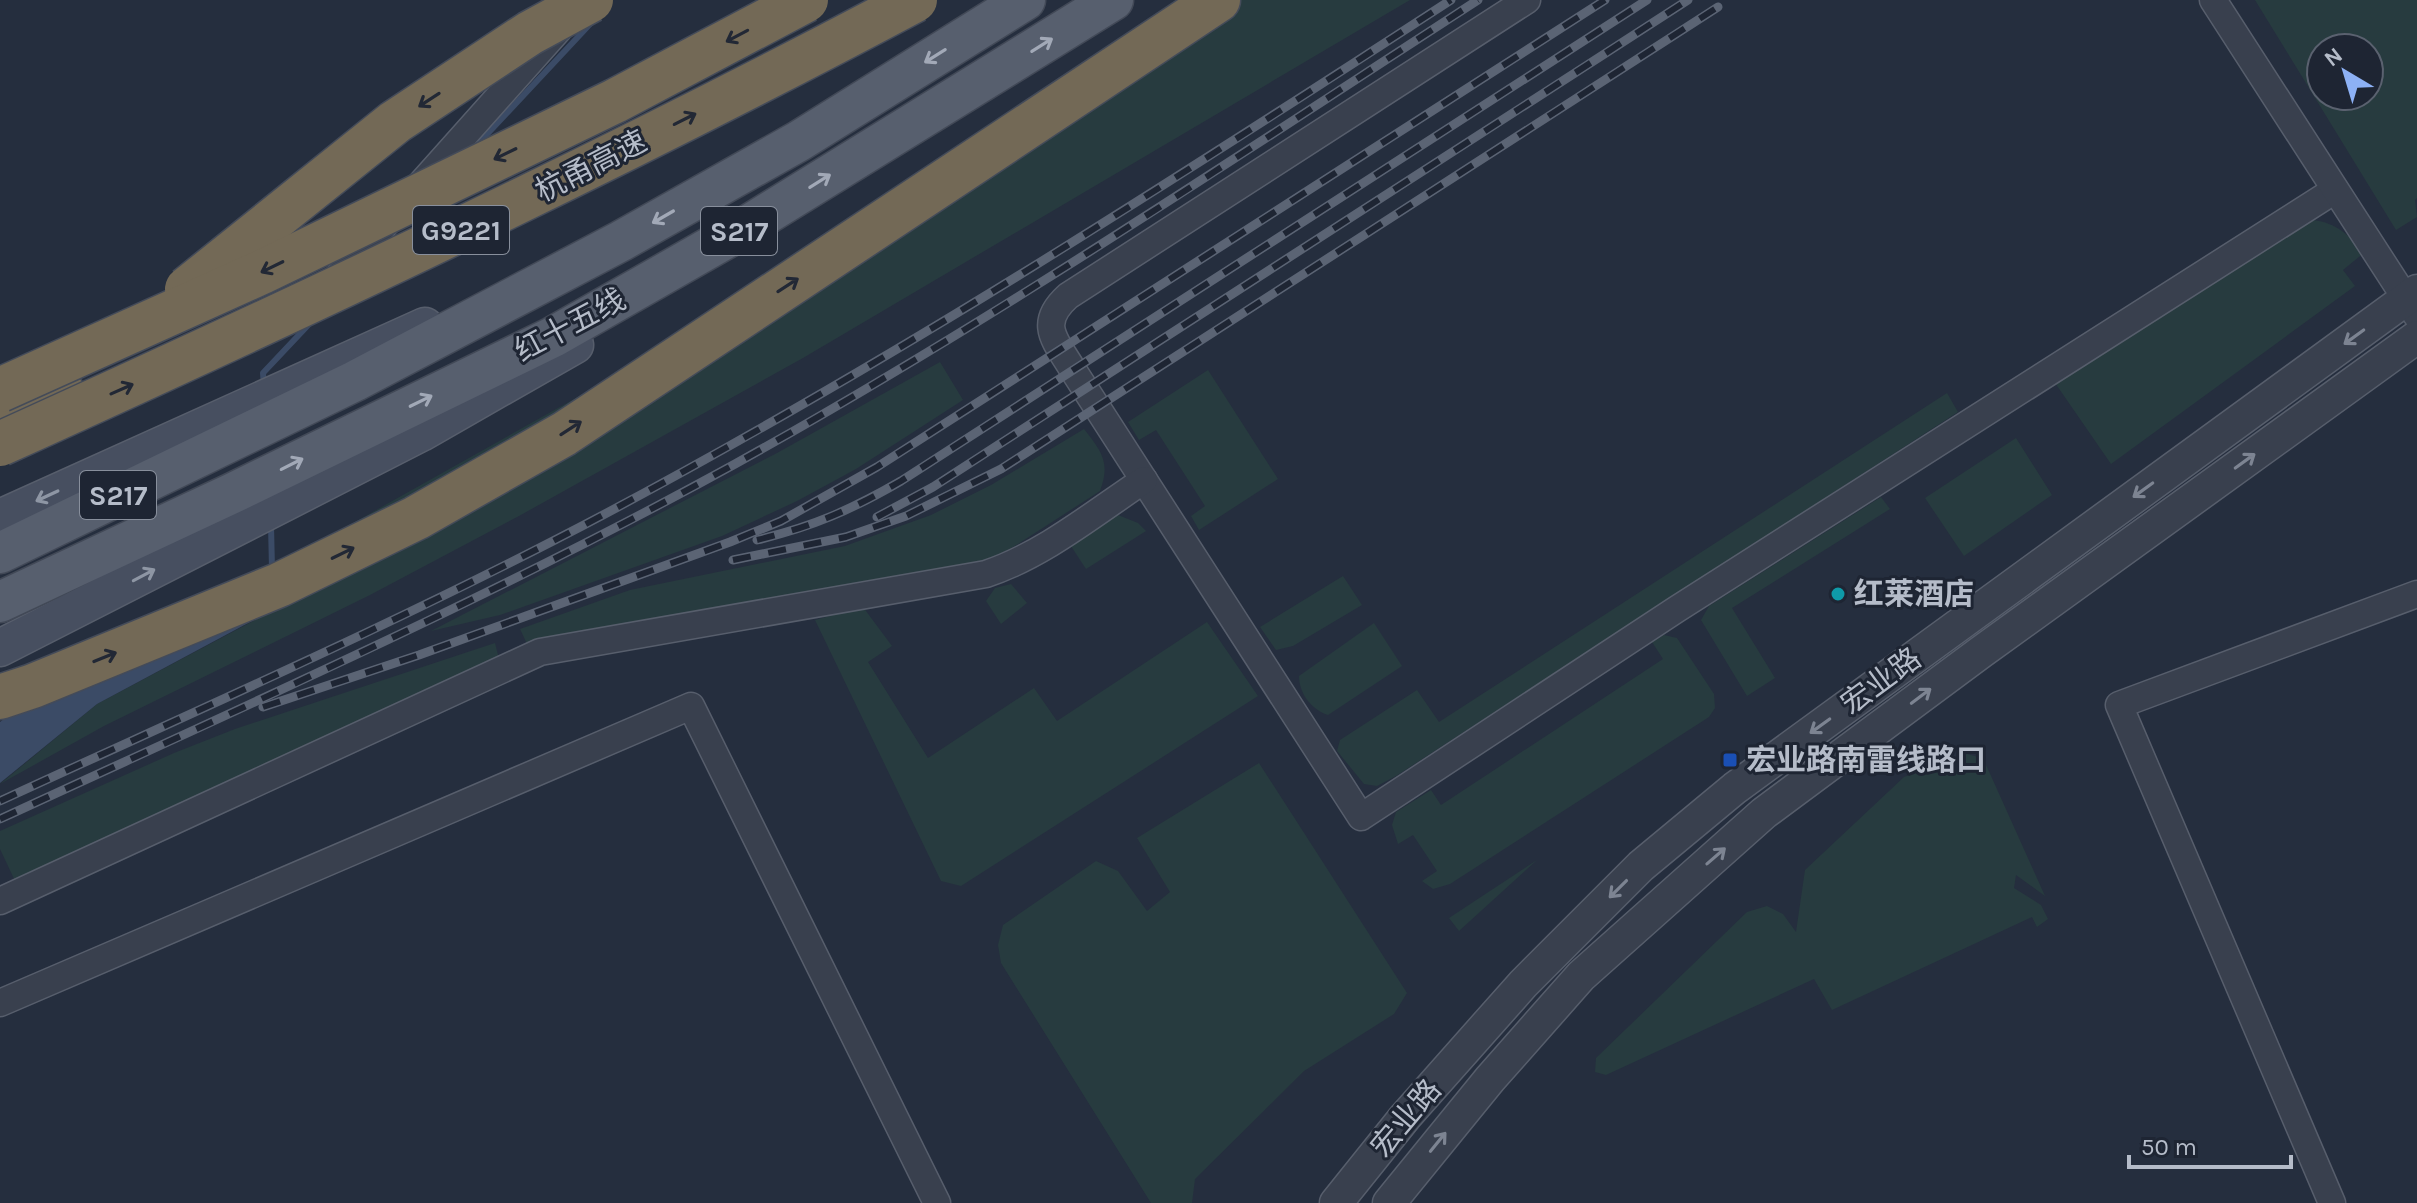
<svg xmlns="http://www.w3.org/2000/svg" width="2417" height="1203" viewBox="0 0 2417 1203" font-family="Karla,'Noto Sans SC',sans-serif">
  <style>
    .green { fill: #273b3f; fill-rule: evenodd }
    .water { fill: #3b4b66 }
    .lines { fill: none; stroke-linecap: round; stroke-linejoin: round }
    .stream { stroke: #3b4b66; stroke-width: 6 }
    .minor-casing { stroke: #575e6c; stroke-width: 29 }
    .tertiary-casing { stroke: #575e6c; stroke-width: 35 }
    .secondary-casing { stroke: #575e6c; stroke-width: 39 }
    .primary-casing { stroke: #424957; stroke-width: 43 }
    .motorway-casing { stroke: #444b59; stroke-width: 47 }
    .minor { stroke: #39404e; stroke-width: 26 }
    .tertiary { stroke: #39404e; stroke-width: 32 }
    .secondary { stroke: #474f60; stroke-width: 36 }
    .primary { stroke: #575f6e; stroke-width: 40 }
    .motorway { stroke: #736956; stroke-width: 44 }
    .rail-casing { stroke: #5b6474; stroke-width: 9 }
    .rail { stroke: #1e2533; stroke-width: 6; stroke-dasharray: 18; stroke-linecap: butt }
    .motorway-bridge-casing { stroke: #444b59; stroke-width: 47; stroke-linecap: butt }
    .motorway-bridge { stroke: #736956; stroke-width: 44 }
    .oneway { stroke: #222835 }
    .oneway2 { stroke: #a2a9b7 }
    .oneway3 { stroke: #7d8492 }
    .oneway4 { stroke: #8e96a4 }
    .culture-dot { fill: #0f9aa8; stroke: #1e2533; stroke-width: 3 }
    .transit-dot { fill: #1a4fb4; stroke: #1e2533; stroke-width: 3 }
    .labels { text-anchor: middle; stroke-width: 6; stroke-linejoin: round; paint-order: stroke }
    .shield { fill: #1e2533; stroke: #888f9c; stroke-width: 2 }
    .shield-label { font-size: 28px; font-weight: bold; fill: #b5bcc9 }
    .street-label { font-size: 30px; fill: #b5bcc9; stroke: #1e2533 }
    .poi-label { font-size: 30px; font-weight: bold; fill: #b5bcc9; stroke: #1e2533; text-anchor: start }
  </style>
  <rect width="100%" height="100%" fill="#252e3e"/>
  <g class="green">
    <path d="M1209,0H1410L803,358L519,516L370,595L104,726L0,784L97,704L289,602L296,555L706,325Z"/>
    <path d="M2255,0H2417V198L2415,200L2417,217L2396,230ZM2321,48H2369V96H2321Z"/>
    <path d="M2313,220C2337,223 2348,235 2365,252L2343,270L2355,286L2111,464L2053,380Z"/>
    <path d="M940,362L963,400L856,469L797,501L722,536L500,615L431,631L777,453Z"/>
    <path d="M1208,370L1278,479L1199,530L1191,516L1205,506L1156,430L1139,440L1128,422Z"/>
    <path d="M1947,393L1958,412L1396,776L1377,786L1364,784L1337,751L1340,740L1417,690L1439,722Z"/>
    <path d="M1084,429C1101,451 1111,462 1100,491L1010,549L978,564L528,646L520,629L630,590L845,546L931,515L991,485Z"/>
    <path d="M2016,438L2052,495L1964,556L1925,498Z"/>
    <path d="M1881,497L1890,509L1732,608L1775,678L1747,696L1701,620L1709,606Z"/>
    <path d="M1118,515L1138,523L1146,531L1086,569L1067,540L1102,518Z"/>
    <path d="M1343,576L1362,605L1293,646L1276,650L1260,627Z"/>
    <path d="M1011,584L1027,603L1001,624L986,601L995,588Z"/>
    <path d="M863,607L892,646L868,662L928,758L1034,688L1057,721L1207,622L1258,696L961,886L941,881L815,620Z"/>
    <path d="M1374,623L1402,666L1328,715C1312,710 1299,694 1299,676Z"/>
    <path d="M1664,635L1677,638L1714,694L1715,708L1709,717L1450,884L1433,889L1422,881L1437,871L1413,835L1398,844L1392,825L1396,812L1431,790L1441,805L1663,659L1652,642Z"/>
    <path d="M495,643L499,659L16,883L0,849V831L174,753L235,729Z"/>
    <path d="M1967,754L1982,758L1987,767L2045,896L2016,875L2014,888L2041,905L2048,919L2037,927L2032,917L1832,1010L1814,979L1606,1075L1595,1072L1596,1058L1747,912L1767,906L1783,914L1796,932L1805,870L1904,777Z"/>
    <path d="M1259,763L1407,993L1394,1014L1304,1071L1195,1179L1192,1203H1151L1001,963L998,945L1003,925L1096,861L1118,871L1147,911L1170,892L1137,838Z"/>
    <path d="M1537,860L1459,931L1449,918Z"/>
  </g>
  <path class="water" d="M289,601L97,704L0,783V722L90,655Z"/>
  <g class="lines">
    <g class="stream">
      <path d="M476,146L591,23"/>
      <path d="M264,386L263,373L312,321"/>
      <path d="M271,525L272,569"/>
    </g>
    <defs>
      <g id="minor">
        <path d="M1527,0L1068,296C1037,324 1055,340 1073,370L1361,817L1677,609L2335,190"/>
        <path d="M2213,0L2417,316"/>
        <path d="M420,185L559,29"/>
        <path d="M335,280L389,220"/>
        <path d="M0,901L540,652L986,574C1043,555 1093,514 1144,480"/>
        <path d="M0,1003L691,706L937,1203"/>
        <path d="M2332,1203L2119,705L2417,594"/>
      </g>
      <g id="tertiary">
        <path d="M1336,1203L1405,1117L1523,984L1641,866L1735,788L2417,291"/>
        <path d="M1389,1203L1490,1079L1581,976L1764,813L1981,652L2417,337"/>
      </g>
      <g id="secondary">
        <path d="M0,518L425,326"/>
        <path d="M0,648L421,433L575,345"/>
      </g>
      <g id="primary">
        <path d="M0,553L355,381L621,241L799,141L1025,0"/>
        <path d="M0,602L233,493L553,337L739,231L1113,0"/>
      </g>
      <g id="motorway">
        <path d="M5,431L61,390"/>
        <path d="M0,697L33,686L279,585L416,518L564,434L1218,0"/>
      </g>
    </defs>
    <use href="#minor" class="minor-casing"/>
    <use href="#tertiary" class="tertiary-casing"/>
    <use href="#secondary" class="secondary-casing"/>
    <use href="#primary" class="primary-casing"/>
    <use href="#motorway" class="motorway-casing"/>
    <use href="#minor" class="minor"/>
    <use href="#tertiary" class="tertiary"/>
    <use href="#secondary" class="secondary"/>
    <use href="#primary" class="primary"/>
    <use href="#motorway" class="motorway"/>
    <defs>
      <g id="rail">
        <path d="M877,517L933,487L1688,0"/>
        <path d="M757,540C814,526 851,510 901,481L1647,0"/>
        <path d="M733,560L846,537L906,516L1001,469L1718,7"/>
        <path d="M263,707L419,655L730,542L781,521L877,467L1605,0"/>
        <path d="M0,801C202,708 406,619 603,515C895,360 1174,180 1451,0"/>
        <path d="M0,819C247,705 497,595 735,464C991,322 1233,159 1478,0"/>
      </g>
    </defs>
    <use href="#rail" class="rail-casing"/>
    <use href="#rail" class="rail"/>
    <defs>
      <g id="motorway-bridge">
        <path d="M187,289L395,122L530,33L591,0"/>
        <path d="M0,390L262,272L615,101L806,0"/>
        <path d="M0,444C309,304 616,159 915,0"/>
      </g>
    </defs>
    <use href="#motorway-bridge" class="motorway-bridge-casing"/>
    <use href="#motorway-bridge" class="motorway-bridge"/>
  </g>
  <defs><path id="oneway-shaft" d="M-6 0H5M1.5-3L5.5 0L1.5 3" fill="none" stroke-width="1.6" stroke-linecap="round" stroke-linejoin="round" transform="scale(2)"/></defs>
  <g class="oneway">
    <use href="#oneway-shaft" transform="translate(737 36) rotate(152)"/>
    <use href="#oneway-shaft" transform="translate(429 100) rotate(147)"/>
    <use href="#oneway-shaft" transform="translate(685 119) rotate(-27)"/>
    <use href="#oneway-shaft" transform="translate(505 154) rotate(154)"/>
    <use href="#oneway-shaft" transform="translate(272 267) rotate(154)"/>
    <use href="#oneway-shaft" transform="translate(788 285) rotate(-33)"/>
    <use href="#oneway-shaft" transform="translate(122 389) rotate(-24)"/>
    <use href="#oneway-shaft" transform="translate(571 428) rotate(-33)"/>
    <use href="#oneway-shaft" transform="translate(343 553) rotate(-26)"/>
    <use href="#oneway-shaft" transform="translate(105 657) rotate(-22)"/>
  </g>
  <g class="oneway2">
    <use href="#oneway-shaft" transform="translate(1042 45) rotate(-32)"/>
    <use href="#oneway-shaft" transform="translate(935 56) rotate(148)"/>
    <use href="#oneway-shaft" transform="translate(820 181) rotate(-32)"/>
    <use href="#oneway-shaft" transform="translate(663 217) rotate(150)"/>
    <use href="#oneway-shaft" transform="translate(421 401) rotate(-26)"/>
    <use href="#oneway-shaft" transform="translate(292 464) rotate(-27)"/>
  </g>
  <g class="oneway3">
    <use href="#oneway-shaft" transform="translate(2354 337) rotate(144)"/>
    <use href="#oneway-shaft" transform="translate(2245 461) rotate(-36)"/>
    <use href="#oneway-shaft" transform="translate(2143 490) rotate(144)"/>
    <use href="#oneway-shaft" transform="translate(1921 696) rotate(-37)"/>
    <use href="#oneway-shaft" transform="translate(1820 726) rotate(144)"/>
    <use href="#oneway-shaft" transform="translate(1716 856) rotate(-41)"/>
    <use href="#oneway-shaft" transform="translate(1618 889) rotate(135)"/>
    <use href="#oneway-shaft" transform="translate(1438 1142) rotate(-51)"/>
  </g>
  <g class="oneway4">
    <use href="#oneway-shaft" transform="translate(47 496) rotate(155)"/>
    <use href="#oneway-shaft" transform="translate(144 575) rotate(-28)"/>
  </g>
  <circle class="culture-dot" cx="1838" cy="594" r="8"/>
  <rect class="transit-dot" x="1722" y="752" width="16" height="16" rx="4"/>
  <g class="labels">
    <g class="shield">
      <rect x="413" y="206" width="96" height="48" rx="6"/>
      <rect x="701" y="207" width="76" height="48" rx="6"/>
      <rect x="80" y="471" width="76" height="48" rx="6"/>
    </g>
    <g class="shield-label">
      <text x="461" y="240">G9221</text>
      <text x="739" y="241">S217</text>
      <text x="118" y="505">S217</text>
    </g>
    <g class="street-label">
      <text transform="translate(591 166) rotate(-27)" y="10">杭甬高速</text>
      <text transform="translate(570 325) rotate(-28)" y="10">红十五线</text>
      <text transform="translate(1881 681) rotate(-36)" y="10">宏业路</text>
      <text transform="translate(1406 1118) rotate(-50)" y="10">宏业路</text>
    </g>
    <g class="poi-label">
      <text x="1854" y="604">红莱酒店</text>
      <text x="1746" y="770">宏业路南雷线路口</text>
    </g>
  </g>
  <g transform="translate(2345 72) rotate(322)"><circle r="38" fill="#1e2533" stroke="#5a616f" stroke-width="2"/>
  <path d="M0-6L14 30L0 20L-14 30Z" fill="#8db1f5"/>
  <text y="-12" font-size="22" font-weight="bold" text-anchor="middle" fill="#b5bcc9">N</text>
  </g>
  <path d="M2129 1155v12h162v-12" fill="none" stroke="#b5bcc9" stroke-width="4"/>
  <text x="2141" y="1155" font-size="24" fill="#b5bcc9" stroke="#1e2533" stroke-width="6" paint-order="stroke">50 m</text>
</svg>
